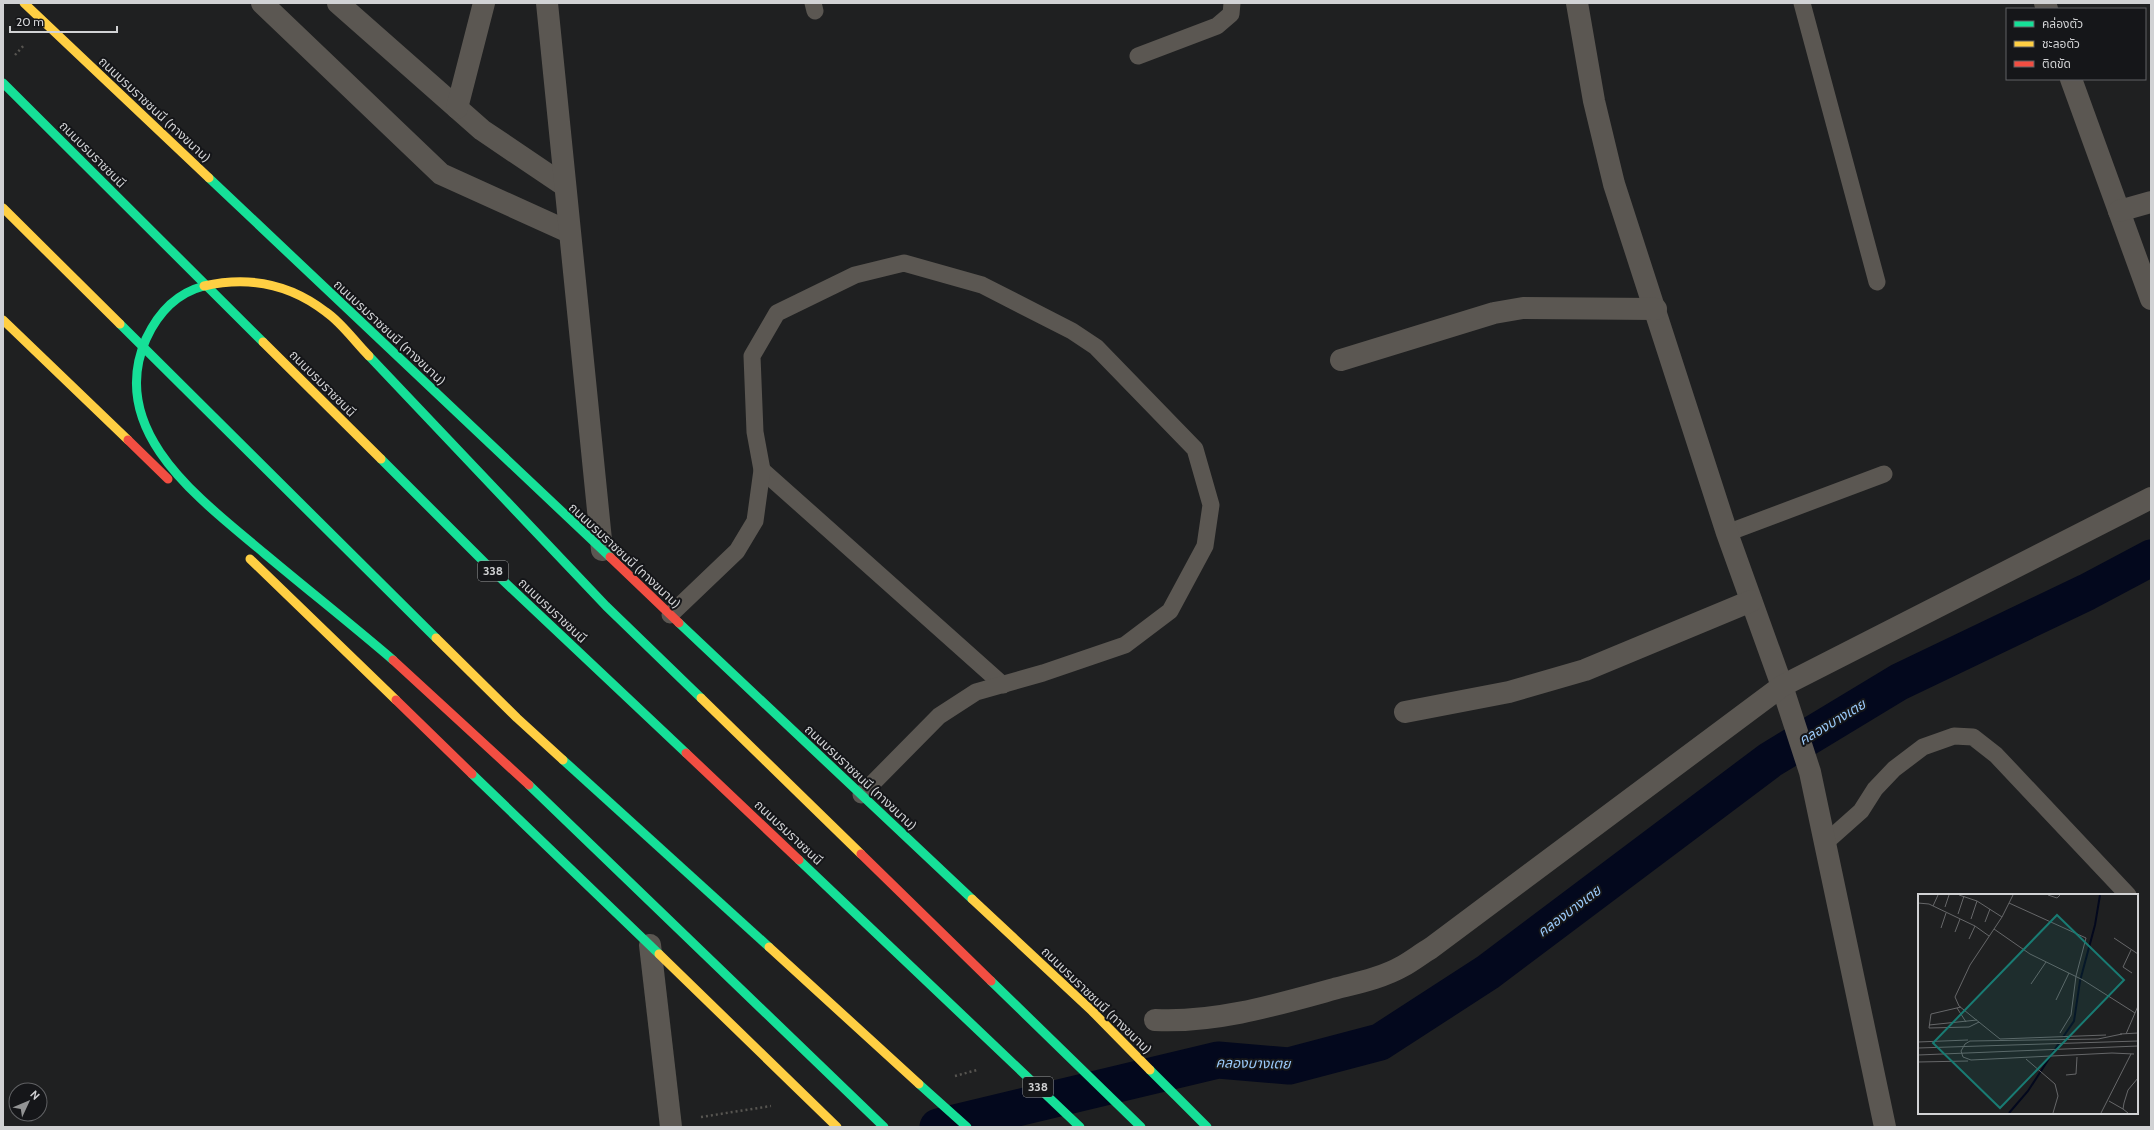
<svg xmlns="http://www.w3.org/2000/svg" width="2154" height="1130" viewBox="0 0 2154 1130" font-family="Cabin,'Noto Sans Thai',sans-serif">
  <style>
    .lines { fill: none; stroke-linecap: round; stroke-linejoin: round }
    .canal { stroke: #03081d; stroke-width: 37 }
    .path { stroke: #575551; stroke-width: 2.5; stroke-dasharray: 2 3; stroke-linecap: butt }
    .lane { stroke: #5b5752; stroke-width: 17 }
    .street { stroke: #5b5752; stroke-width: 22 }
    .fast { stroke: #16e098; stroke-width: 9 }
    .slow { stroke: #ffcf43; stroke-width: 9 }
    .jam { stroke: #f24e42; stroke-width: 9 }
    .labels { text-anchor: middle; stroke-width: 4; stroke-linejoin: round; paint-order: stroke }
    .shield { fill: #151619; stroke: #999a9c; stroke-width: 1 }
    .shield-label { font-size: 12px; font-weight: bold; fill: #d1d2d4 }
    .street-label { font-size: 13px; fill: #d1d2d4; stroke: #151619 }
    .water-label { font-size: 14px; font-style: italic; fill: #9ac9f9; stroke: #151619 }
    .inset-river { fill: none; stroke: #03081d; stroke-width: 2 }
    .inset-road { fill: none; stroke: #666769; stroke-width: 1 }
    .view { fill: #197b73; fill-opacity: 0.15; stroke: #197b73; stroke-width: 2 }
    .inset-edge { fill: none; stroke: #d1d2d4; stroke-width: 2 }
  </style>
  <rect width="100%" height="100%" fill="#1f2021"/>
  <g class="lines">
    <path class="canal" d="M938,1127L1218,1060L1289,1066L1380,1042L1488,972L1770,760L1899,682L2087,592L2151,558"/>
    <g class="path">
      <path d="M15,55L25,44"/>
      <path d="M955,1076L977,1070"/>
      <path d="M701,1117L771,1106"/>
    </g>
    <g class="lane">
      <path d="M813,3L815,11"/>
      <path d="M1802,3L1877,282"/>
      <path d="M1138,56L1217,26L1231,14L1232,3"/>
      <path d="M762,470L1003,685"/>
      <path d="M1727,533L1884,474"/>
      <path d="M670,615L737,551L755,521L762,470L755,432L752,356L777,313L855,275L904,263L982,285L1072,331L1096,347L1195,449L1211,505L1205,546L1170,611L1125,645L1043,673L976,692L939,716L861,795"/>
      <path d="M1825,843L1861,811L1875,789L1894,769L1923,747L1954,736L1973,737L1996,755L2128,895"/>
    </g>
    <g class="street">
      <path d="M262,3L441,174L569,232"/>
      <path d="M338,3L482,130L565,186"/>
      <path d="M547,3L602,550"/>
      <path d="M1577,3L1594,101L1614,184L1727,533L1782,686L1810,772L1885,1127"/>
      <path d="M2045,3L2047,9"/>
      <path d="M2071,79L2151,299"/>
      <path d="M457,108L484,3"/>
      <path d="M2119,211L2151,202"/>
      <path d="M1341,360L1494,313L1523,308L1656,309"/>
      <path d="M1405,712L1509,692L1585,670L1751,601"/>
      <path d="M650,945L671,1127"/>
      <path d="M1155,1020C1215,1023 1276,1005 1334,989C1357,983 1382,978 1403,966C1412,961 1421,954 1431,948L1782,686L2151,498"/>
    </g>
    <g class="fast">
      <path d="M3,83L263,342"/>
      <path d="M209,178L610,557"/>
      <path d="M204,286C177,293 158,313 146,339C105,433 204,502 265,554C308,590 351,624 393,660"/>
      <path d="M120,324L436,638"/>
      <path d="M369,356L606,606L701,698"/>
      <path d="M381,459L492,570L686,753"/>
      <path d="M679,623L972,899"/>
      <path d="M563,760L769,947"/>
      <path d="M472,774L659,954"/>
      <path d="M529,785L884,1127"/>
      <path d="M799,860L1080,1127"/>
      <path d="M991,981L1141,1127"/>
      <path d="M1150,1070L1207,1127"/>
      <path d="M919,1084L967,1127"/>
    </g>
    <g class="slow">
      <path d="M24,3L209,178"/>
      <path d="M3,208L120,324"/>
      <path d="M204,286C248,276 290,284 326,312C342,323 355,342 369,356"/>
      <path d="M3,320L128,440"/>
      <path d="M263,342L381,459"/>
      <path d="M250,559L396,700"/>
      <path d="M436,638L517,718L563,760"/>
      <path d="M701,698L861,854"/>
      <path d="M972,899L1092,1011L1150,1070"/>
      <path d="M769,947L919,1084"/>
      <path d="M659,954L837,1127"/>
    </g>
    <g class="jam">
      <path d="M128,440L168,479"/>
      <path d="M610,557L679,623"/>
      <path d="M393,660L529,785"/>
      <path d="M396,700L472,774"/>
      <path d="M686,753L799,860"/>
      <path d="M861,854L991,981"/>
    </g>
  </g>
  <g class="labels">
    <g class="shield">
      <rect x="478" y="561" width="30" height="20" rx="3"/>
      <rect x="1023" y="1077" width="30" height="20" rx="3"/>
    </g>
    <g class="shield-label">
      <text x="493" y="575">338</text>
      <text x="1038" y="1091">338</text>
    </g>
    <g class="street-label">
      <text transform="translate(155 109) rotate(43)" y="5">ถนนบรมราชชนนี (ทางขนาน)</text>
      <text transform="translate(93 154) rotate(45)" y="5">ถนนบรมราชชนนี</text>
      <text transform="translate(390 332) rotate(43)" y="5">ถนนบรมราชชนนี (ทางขนาน)</text>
      <text transform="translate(323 383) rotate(45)" y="5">ถนนบรมราชชนนี</text>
      <text transform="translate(625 555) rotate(43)" y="5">ถนนบรมราชชนนี (ทางขนาน)</text>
      <text transform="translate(553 610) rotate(43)" y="5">ถนนบรมราชชนนี</text>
      <text transform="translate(861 777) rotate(43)" y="5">ถนนบรมราชชนนี (ทางขนาน)</text>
      <text transform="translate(789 832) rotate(43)" y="5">ถนนบรมราชชนนี</text>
      <text transform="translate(1097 1000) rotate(44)" y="5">ถนนบรมราชชนนี (ทางขนาน)</text>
    </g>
    <g class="water-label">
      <text transform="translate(1832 722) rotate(-31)" y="5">คลองบางเตย</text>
      <text transform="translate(1569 911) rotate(-37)" y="5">คลองบางเตย</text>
      <text transform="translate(1253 1063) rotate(1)" y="5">คลองบางเตย</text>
    </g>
  </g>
  <g transform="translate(1918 894)">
    <rect width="220" height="220" fill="#1f2021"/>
    <path class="inset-river" d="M145,143L156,127L162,87L177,31L182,1M91,219L110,197L141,149"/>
    <path class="inset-road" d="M41,1L59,7L84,23M130,1L139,4L142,1M0,9L11,10L57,32L71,42M91,9L168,44L158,82L153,121L142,139M15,12L20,1M27,13L31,1M40,20L46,2M53,25L59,7M67,28L72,15M23,34L28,19M76,35L112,60L165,86L217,119M37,38L42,25M196,44L220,60M51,45L57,32M213,56L205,73L214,79M113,90L128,68M138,106L151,79M43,113L13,120L11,134L51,133L61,128M39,114L48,128M11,131L59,126M202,140L220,139M204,140L180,145L52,147L47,150L43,157L45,163L53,166L194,159L216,160M208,140L220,112M82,145L41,112L37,103L52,71L84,23L95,1M82,145L188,141M0,148L50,146M0,154L220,147M0,161L220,152M108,165L137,190L140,202L135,219M0,168L50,167M148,181L158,180L159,163M191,207L205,215M183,219L213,160M210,219L205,215L206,209L210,196L220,184"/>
    <path class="view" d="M139,21L206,86L82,214L15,149Z"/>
    <rect width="220" height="220" class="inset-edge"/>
  </g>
  <rect width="2154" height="1130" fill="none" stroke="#d1d2d4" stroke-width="8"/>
  <rect x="2006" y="8" width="140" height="72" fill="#151619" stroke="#606164"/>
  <rect x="2014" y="21" width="20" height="6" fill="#16e098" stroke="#606164"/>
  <text x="2042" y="28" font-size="12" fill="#d1d2d4">คล่องตัว</text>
  <rect x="2014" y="41" width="20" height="6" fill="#ffcf43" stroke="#606164"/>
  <text x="2042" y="48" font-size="12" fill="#d1d2d4">ชะลอตัว</text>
  <rect x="2014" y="61" width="20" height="6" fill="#f24e42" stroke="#606164"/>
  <text x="2042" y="68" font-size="12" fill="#d1d2d4">ติดขัด</text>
  <g transform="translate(28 1102) rotate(46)"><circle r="19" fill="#151619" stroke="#606164"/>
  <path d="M0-3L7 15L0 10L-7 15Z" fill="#939495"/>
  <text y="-6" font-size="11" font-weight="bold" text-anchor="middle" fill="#d1d2d4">N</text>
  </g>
  <path d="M10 26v6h107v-6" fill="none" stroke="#d1d2d4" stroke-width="2"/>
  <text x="16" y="26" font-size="12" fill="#d1d2d4" stroke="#151619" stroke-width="3" paint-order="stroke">20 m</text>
</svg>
